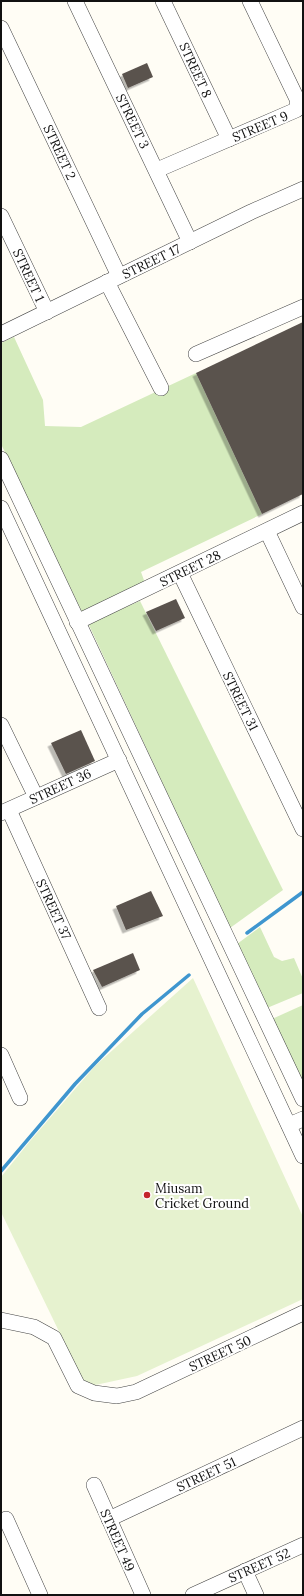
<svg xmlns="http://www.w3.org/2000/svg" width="304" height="1596" viewBox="0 0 304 1596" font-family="Lora,serif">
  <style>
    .green { fill: #d5ebbd }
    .pitch { fill: #e6f2cf }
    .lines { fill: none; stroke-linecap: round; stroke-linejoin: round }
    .stream { stroke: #3f96cf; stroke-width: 3.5 }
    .building { fill: #5a524d; filter: url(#shadow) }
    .minor-casing { stroke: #444; stroke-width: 16 }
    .minor { stroke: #fff; stroke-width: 15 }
    .poi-dot { fill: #c4262e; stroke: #fff; stroke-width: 1.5 }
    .labels { text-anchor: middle; stroke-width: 4; stroke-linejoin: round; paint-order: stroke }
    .street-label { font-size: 13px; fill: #111; stroke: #fff }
    .poi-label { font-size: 13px; fill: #111; stroke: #fff; text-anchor: start }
  </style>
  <defs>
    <filter id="shadow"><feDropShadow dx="-3.5" dy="3.5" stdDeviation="0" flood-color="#0004"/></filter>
  </defs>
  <rect width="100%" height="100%" fill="#fffdf5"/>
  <g class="green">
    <path d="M14,337L43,400L45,426L81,427L196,373L262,514L141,572L145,583L82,612L1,444V343Z"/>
    <path d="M140,601L283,890L230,928L88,623Z"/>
    <path d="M260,927L274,957L282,961L294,958L303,979V993L267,1008L237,944Z"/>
    <path d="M303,1005V1080L301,1081L272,1019Z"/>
  </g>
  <path class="pitch" d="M193,978L303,1217V1299L137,1376L86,1387L1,1212V1177L30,1141L95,1066Z"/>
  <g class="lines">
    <g class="stream">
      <path d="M247,933L303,892"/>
      <path d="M1,1171L75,1084L142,1014L189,975"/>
    </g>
  </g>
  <g class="building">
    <path d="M147,63L153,77L128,88L122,74Z"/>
    <path d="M303,322V494L262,514L196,373Z"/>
    <path d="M176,599L185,618L156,631L146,612Z"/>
    <path d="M81,730L95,761L66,774L51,743Z"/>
    <path d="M151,891L163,916L126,930L116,906Z"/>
    <path d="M133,953L140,970L102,987L93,970Z"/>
  </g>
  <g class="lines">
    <defs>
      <g id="minor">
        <path d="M75,1L190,242"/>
        <path d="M163,1L229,139"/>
        <path d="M1,28L119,276"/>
        <path d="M157,170L296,110L298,101L250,1"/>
        <path d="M1,216L47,312"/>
        <path d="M107,282L161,388"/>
        <path d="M1,334L251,212L303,189"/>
        <path d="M196,354L303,307"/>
        <path d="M1,459L303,1099"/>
        <path d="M1,508L303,1156"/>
        <path d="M267,531L303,607"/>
        <path d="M180,573L303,829"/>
        <path d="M77,622L303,513"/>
        <path d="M1,725L36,797"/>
        <path d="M9,810L99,1008"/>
        <path d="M1,813L119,760"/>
        <path d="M1,1055L20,1098"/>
        <path d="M289,1125L303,1119"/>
        <path d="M1,1320L34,1327L54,1338L78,1386L94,1393L117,1396L136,1392L303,1313"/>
        <path d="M94,1485L143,1595"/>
        <path d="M6,1519L40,1595"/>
        <path d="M109,1519L303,1428"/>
        <path d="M245,1571L256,1595"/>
        <path d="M193,1595L303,1545"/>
      </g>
    </defs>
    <use href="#minor" class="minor-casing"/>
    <use href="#minor" class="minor"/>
  </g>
  <circle class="poi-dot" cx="147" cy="1195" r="4"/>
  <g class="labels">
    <g class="street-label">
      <text transform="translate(196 70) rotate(65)" y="5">STREET 8</text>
      <text transform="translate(133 121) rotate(64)" y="5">STREET 3</text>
      <text transform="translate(260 126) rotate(-23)" y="5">STREET 9</text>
      <text transform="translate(60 152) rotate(65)" y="5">STREET 2</text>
      <text transform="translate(151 261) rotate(-26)" y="5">STREET 17</text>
      <text transform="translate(29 275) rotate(65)" y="5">STREET 1</text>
      <text transform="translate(190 568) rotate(-26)" y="5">STREET 28</text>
      <text transform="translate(241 701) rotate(64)" y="5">STREET 31</text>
      <text transform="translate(60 786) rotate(-25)" y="5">STREET 36</text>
      <text transform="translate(54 909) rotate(65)" y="5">STREET 37</text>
      <text transform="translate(220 1353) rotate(-25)" y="5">STREET 50</text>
      <text transform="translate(206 1474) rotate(-25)" y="5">STREET 51</text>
      <text transform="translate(118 1540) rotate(66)" y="5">STREET 49</text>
      <text transform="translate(259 1565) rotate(-24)" y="5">STREET 52</text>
    </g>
    <g class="poi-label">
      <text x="155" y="1193">Miusam<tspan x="155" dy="15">Cricket Ground</tspan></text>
    </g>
  </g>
  <rect width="304" height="1596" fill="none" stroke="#111111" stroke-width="4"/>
</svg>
